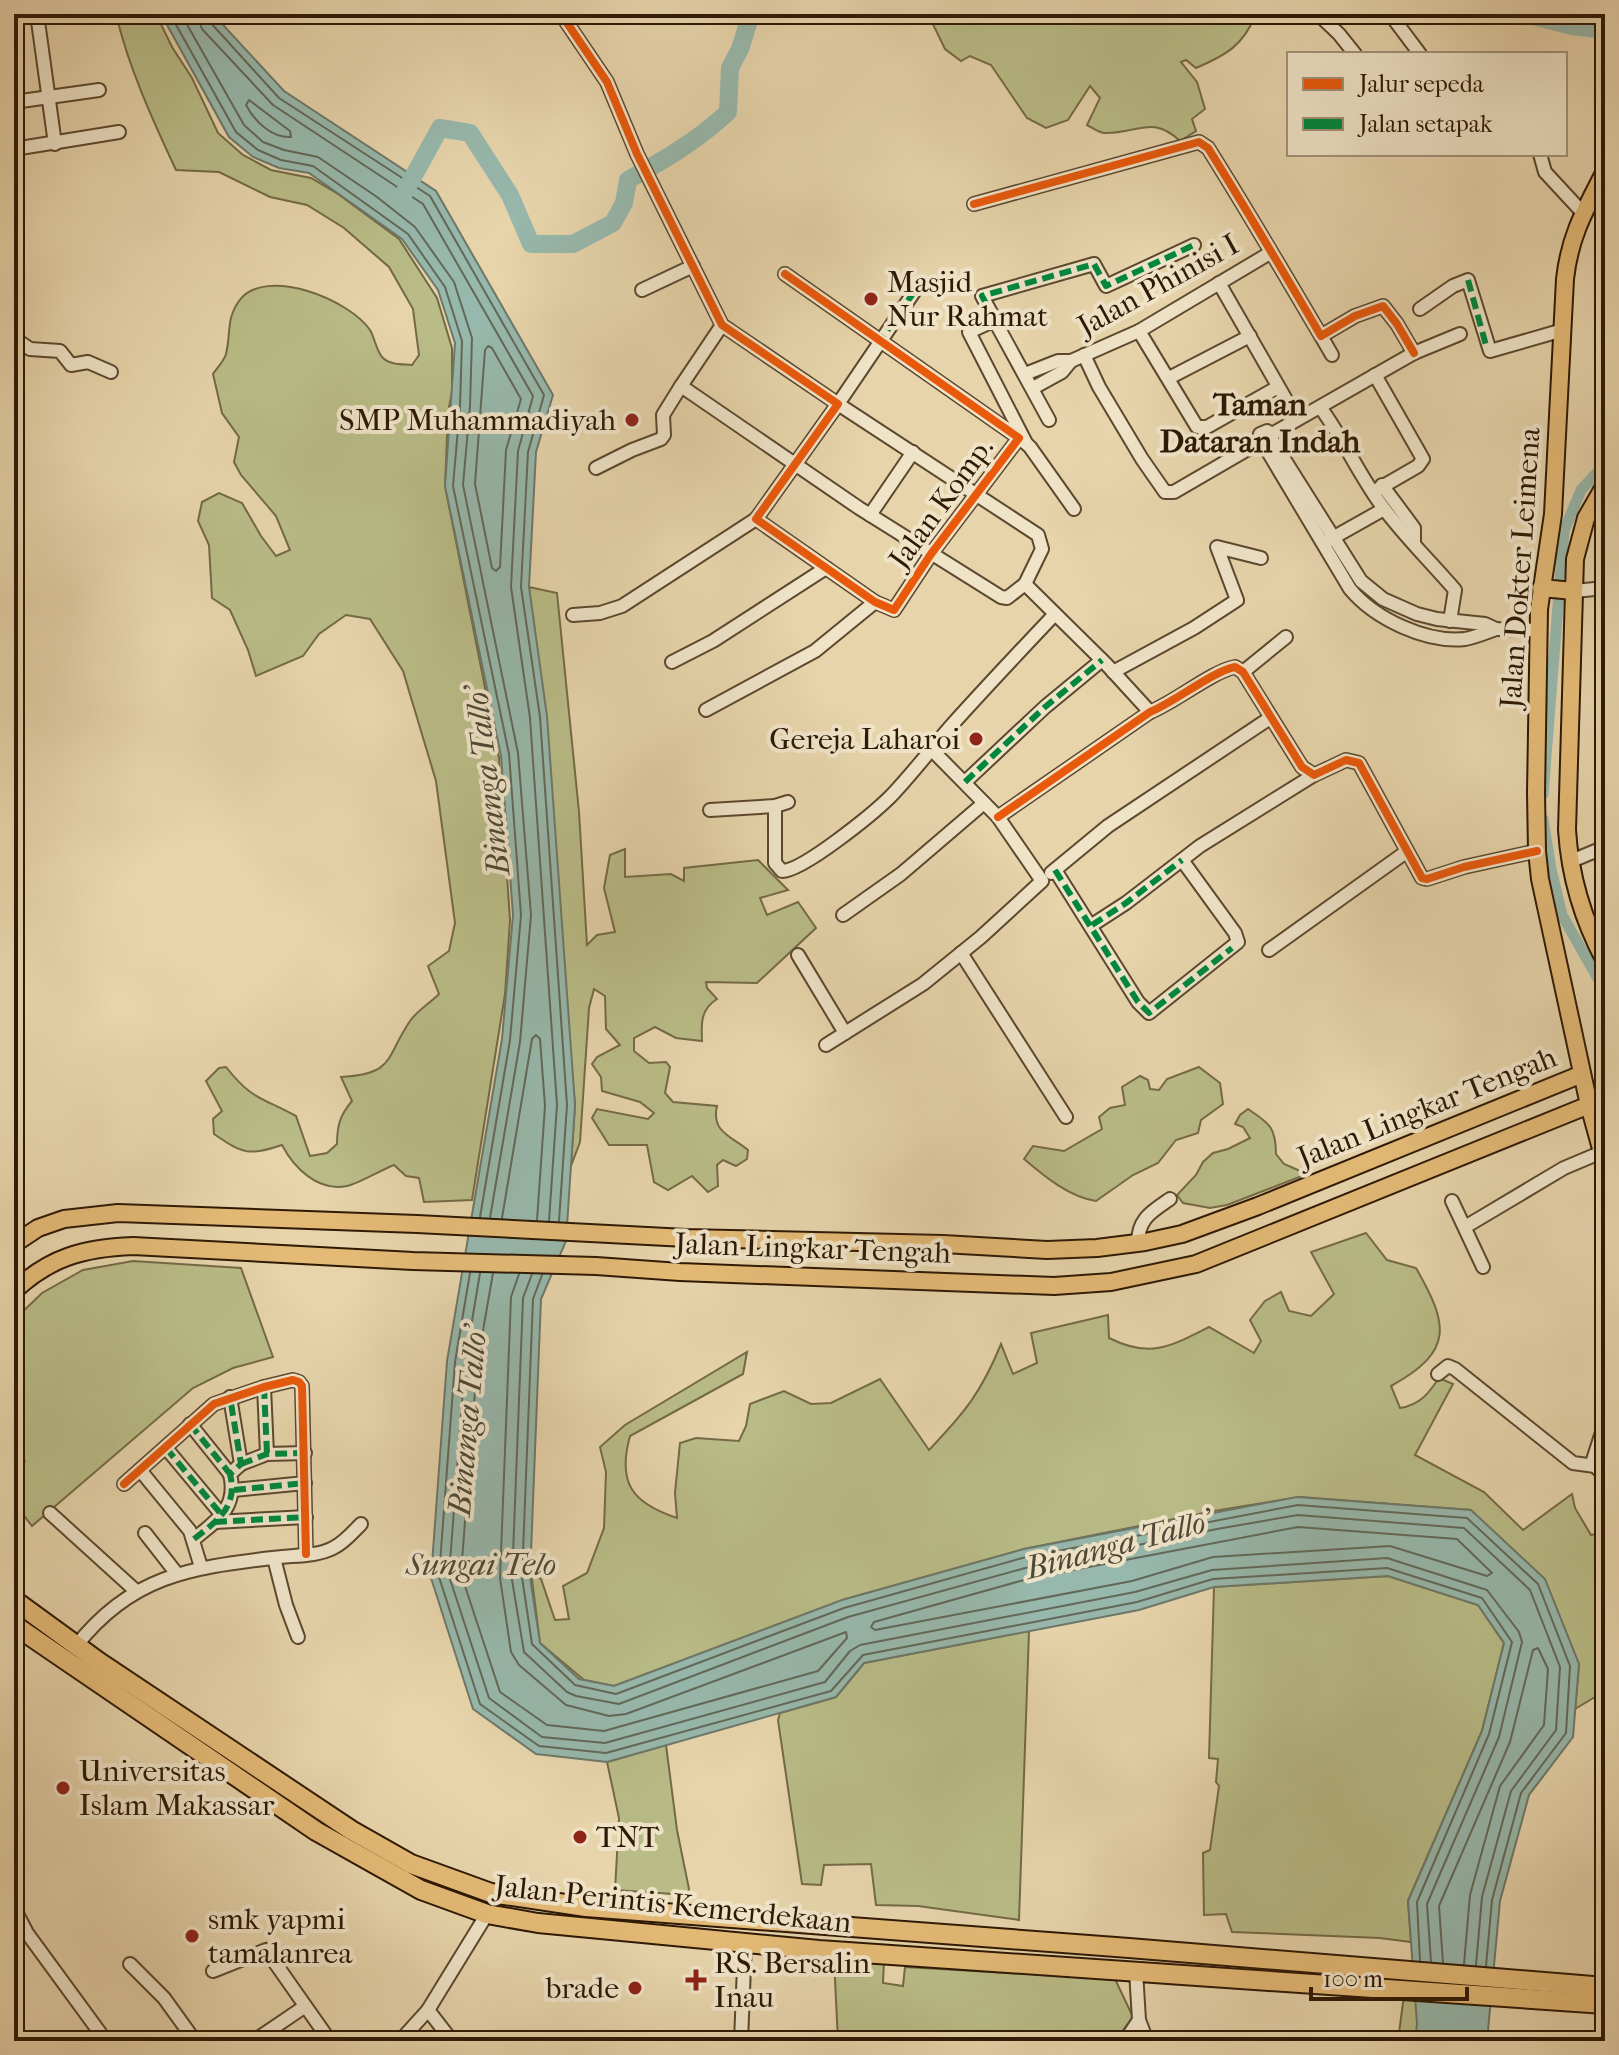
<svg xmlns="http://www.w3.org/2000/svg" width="1619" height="2055" viewBox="0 0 1619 2055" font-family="'IM FELL French Canon',serif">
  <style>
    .green { fill: #b9bc87; stroke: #746a46; stroke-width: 2 }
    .water { fill: #97b8ac; stroke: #6d7869; stroke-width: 2 }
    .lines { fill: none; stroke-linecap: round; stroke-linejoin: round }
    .shore { stroke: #626858; stroke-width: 2 }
    .canal { stroke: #97b8ac; stroke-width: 11 }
    .river { stroke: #97b8ac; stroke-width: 18 }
    .minor-casing { stroke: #5c482e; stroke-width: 16 }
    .major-casing { stroke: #2e1905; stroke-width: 20 }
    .highway-casing { stroke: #2e1905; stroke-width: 22 }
    .minor { stroke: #efe3c8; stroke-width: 12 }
    .major { stroke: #e4ba76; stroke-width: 16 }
    .highway { stroke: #e4ba76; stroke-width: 18 }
    .quiet { stroke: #00873e; stroke-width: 6; stroke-dasharray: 12 6; stroke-linecap: butt }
    .cycleway-casing { stroke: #efe3c8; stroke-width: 13 }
    .cycleway { stroke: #e8590c; stroke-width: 8 }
    .poi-dot { fill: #8f2418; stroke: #efe3c8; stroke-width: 3 }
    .labels { text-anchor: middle; stroke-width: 8; stroke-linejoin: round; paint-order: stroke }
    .poi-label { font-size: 30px; fill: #2e1905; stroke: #efe3c8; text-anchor: start }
    .street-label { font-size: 30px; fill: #2e1905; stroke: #efe3c8 }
    .neighbourhood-label { font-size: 32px; font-weight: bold; fill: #2e1905; stroke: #efe3c8 }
    .water-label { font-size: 32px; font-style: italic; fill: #4e4937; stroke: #efe3c8 }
  </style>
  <rect width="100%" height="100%" fill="#e7d4ab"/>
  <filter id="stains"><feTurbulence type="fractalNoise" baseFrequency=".0025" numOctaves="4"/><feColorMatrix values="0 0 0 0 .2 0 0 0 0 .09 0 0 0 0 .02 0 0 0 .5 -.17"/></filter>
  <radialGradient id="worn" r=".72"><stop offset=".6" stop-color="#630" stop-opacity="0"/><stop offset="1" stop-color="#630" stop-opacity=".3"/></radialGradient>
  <g class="green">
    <path d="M116,14H156L172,47L192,78L218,133L243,155L271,170L311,178L338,194L399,239L437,298L452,348V392L448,412L445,486L499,758L510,920L505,994L472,1200L424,1202L419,1178L406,1176L394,1165C381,1170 358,1184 347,1186C318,1192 294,1168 282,1145C248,1156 243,1154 214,1134L213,1119L222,1111L206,1081L219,1068L226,1067C252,1100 261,1097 296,1116L310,1156L327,1153L337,1144C337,1126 340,1115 352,1101L341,1077C395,1074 385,1058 410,1021C417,1011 430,1003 439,994L428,966L449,951L455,923L436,781L403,671L370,619L346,615L319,634L303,656L256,676L248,650L230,610L212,598L209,545L198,521L202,502L219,493L242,503L261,536L276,556L290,550L276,516L241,475L234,462L239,437L222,413L213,374C217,368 224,361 226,354C231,334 226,319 239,301C265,265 350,300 370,330C375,338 376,351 383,358C390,365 403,364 412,365L419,355L413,309L389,267L344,228L307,205L270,197L219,172L176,170C153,121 128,66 116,14Z"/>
    <path d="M928,14H1256C1243,46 1226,55 1196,68L1186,60L1181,62L1197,82L1205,109L1192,119L1196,131L1180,141C1152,114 1137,134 1105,133C1099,133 1093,128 1087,125L1100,98L1090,86L1068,120L1046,128L1027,118L991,65L970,56L961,61L945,49Z"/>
    <path d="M529,587L557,593L579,812L587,945L597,935L615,932L604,888L610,855L625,849V877L671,874L684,881V868L758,860L788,890L760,898L767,915L798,902L816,928L757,983L706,982L707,988L717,999C701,1009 701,1022 702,1041L676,1038L655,1027L634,1038V1051L649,1063L666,1062L670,1067L665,1093L673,1102L717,1106C711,1132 731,1136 748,1150L747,1159L736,1166L723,1160L717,1165L718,1186L708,1192L692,1176L668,1190L654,1182L647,1145H609L592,1118L597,1109L648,1119L654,1113L640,1102L602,1091L601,1077L592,1064L597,1057L620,1045L606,1029L605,996L594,989L589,1008L580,1142L571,1166L575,1105Z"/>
    <path d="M1199,1067L1220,1083L1223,1104L1201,1120L1198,1133L1176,1140L1158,1163L1133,1175L1096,1201C1069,1197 1044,1176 1024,1159L1033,1146L1064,1151L1102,1129L1099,1117L1110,1108L1125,1105L1122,1087L1140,1076L1148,1080L1150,1089L1159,1090L1167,1079Z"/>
    <path d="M1248,1109C1269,1123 1276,1127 1276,1154L1284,1164L1307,1174L1227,1205L1210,1208L1183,1203L1177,1195L1196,1175L1203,1162L1213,1153L1228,1149L1250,1138L1243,1127L1235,1124L1240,1115Z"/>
    <path d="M1366,1233L1387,1260L1416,1268C1448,1324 1455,1351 1391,1386L1400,1408C1420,1405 1429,1393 1439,1378L1453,1384L1415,1455L1484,1492L1523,1530L1572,1494L1575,1508L1591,1535L1605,1532V1691L1575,1709L1579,1664L1470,1510L1300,1497L1214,1511L1024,1549L846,1599L614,1686L584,1680L540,1643L531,1572L541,1579L555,1620L569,1619L563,1586L587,1573L604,1528L606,1472L600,1447L625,1425L747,1352L743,1374L630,1436C617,1483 632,1503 677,1518L675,1493L680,1443L696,1438L739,1441L746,1426L750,1404L784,1391L811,1404L831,1403L880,1379L929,1450C965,1412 981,1393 1001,1344L1013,1374L1037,1363L1031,1333L1108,1315L1109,1338C1151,1359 1171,1346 1209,1327L1254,1353L1261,1341L1250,1320L1265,1301L1281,1292L1289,1311L1311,1316L1334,1294L1311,1252Z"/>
    <path d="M133,1261L241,1268L273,1357L233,1368L193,1388L32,1526L14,1503V1470L25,1461L14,1447V1320L42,1293L83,1270Z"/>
    <path d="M1388,1576L1478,1605L1504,1643L1482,1731L1408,1901L1411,1942L1380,1938L1232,1932L1226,1914L1204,1915L1203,1853L1210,1850L1219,1786L1216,1782L1218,1759L1209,1758L1214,1587Z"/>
    <path d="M1029,1631L1019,1920L918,1906L876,1905L871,1864L824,1865L821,1885L802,1884L778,1720L780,1713L836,1697L864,1663Z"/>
    <path d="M666,1745L677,1830L689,1889L687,1895L615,1890L619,1818L607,1762Z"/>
    <path d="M834,1959L884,1961L883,1983L903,1986L905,1967L1115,1979L1133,2017L1115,2041H962L889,2037L888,2041H838Z"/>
    <path d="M1404,1995L1424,1999L1428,2041H1398Z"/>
  </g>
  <path class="water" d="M161,14H213L284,91L436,191L553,395L536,452L529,587L547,716L575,1105L566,1241L541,1299L530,1577L540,1643L579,1679L614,1686L842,1600L1024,1549L1297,1497L1471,1510L1545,1579L1579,1664L1573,1737L1529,1795L1500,1901L1487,2041H1415L1417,2024L1408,1901L1482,1731L1504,1643L1478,1605L1388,1576L1214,1587L1139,1610L864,1663L836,1697L607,1762L536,1754L473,1709L431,1578L447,1361L502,1039L513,915L501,756L445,486L455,343L438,290L402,239L309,173L279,168L253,157L229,137Z"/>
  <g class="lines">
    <g class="shore">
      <path d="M170,14L236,132L258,150L281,160L313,166L408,234L445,287L462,341L460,406L453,486L509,754L521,915L510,1040L480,1217"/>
      <path d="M181,14L244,125L263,142L284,150L318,157L377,197L415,227L454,282L472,338L470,406L463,485L518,753L531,915L520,1042L490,1218"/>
      <path d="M197,14L202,29L273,105L423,204L533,396L518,451L511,587L530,718L557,1105L549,1221"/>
      <path d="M207,14L210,22L279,98L430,196L544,395L528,452L521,587L540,717L567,1105L559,1221"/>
      <path d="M249,100L290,131L291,137C272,138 255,122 246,105Z"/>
      <path d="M488,346L492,348L521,399L506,450L500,567L496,571L492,568L475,484L485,350Z"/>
      <path d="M502,1218L532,1039L536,1035L540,1039L545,1106L537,1220"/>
      <path d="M470,1273L455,1362L439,1577L480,1704L539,1746L606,1753L831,1691L863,1655L1137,1602L1213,1579L1387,1568L1482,1598L1512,1642L1489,1734L1417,1902L1420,1961"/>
      <path d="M480,1273L465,1363L449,1576L489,1698L542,1737L605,1743L825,1682L850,1651L860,1645L1135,1592L1212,1570L1387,1558L1487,1590L1519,1632L1522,1642L1499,1737L1427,1904L1431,1962"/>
      <path d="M493,1273L477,1365L461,1574L500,1692L547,1725L604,1731L818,1671L847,1638L846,1632L626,1714L609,1716L566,1705L519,1665L511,1652L500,1578L511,1297L519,1274"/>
      <path d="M532,1274L523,1298L512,1580L524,1652L567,1692L576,1696L619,1704L848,1617L1029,1567L1217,1529L1298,1515L1464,1528L1530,1590L1560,1667L1556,1730L1511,1791L1482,1897L1476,1965"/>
      <path d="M542,1275L533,1299L522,1577L532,1644L575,1685L616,1694L844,1608L1026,1557L1298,1505L1467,1518L1538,1584L1570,1666L1566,1733L1521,1793L1492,1900L1486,1966"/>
      <path d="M1298,1527L1457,1539L1492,1573L1487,1576L1390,1546L1213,1557L1132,1581L875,1630L871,1627L874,1622L1031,1578Z"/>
      <path d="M1443,1963L1439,1906L1510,1742L1533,1650L1538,1648L1548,1669L1544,1725L1500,1786L1470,1895L1464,1964"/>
    </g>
    <g class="canal">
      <path d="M1543,794L1564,531L1581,490L1605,464"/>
      <path d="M1543,819L1551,869L1562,915L1605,991"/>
    </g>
    <g class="river">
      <path d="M1525,14L1572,26L1605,30"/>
      <path d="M402,197L440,128L470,133L510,195L531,244H573L613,223L624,203L628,180C664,160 697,141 728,112L730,68L740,49L751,14"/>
    </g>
    <defs>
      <g id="minor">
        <path d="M37,14L55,144"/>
        <path d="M561,14L607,82L637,154L722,325L838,404L756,519L875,602L894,610L931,554L1019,438L785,274"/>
        <path d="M1390,14L1420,54"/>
        <path d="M1319,15L1339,34L1355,54"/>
        <path d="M14,102L99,90"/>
        <path d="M14,149L119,132"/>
        <path d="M1540,154L1545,172L1583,213"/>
        <path d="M974,204L1199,142L1208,148C1247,210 1284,273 1321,336L1355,316L1383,306L1397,324L1414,353"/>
        <path d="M1219,283L1297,419"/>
        <path d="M642,290L693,266"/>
        <path d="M1420,309L1453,286L1468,280L1490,351L1563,330"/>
        <path d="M722,325L681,386L859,508L1001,597L1007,598L1025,584L1042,549L1038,535L838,404L914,292"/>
        <path d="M997,325L1049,420"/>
        <path d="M1139,331L1197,427H1207L1278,387"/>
        <path d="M1321,336L1332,355"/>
        <path d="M14,338L30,349L60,351L71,365L88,362L111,372"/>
        <path d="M1084,355L1099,387L1142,459L1165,492H1174L1260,442"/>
        <path d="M1025,374L1058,361H1071"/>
        <path d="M1169,378L1250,336"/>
        <path d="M1033,388L1062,372L1071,361L1139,331L1270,253"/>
        <path d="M1320,407C1343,438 1359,475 1382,506C1404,536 1431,562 1455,590L1450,621"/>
        <path d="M1272,434L1414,353L1460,334"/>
        <path d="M1022,440L1030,447L1074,509"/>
        <path d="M1272,440L1361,581L1383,599L1417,614L1437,619L1485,624L1496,629L1540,630"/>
        <path d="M1026,443L969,332L995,320L982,296L1094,264L1106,286L1194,245"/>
        <path d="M1264,445L1272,440V434L1267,431L1260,434V442L1264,445L1350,589C1375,619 1426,643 1465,639C1476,637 1487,632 1496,629"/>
        <path d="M596,468L632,450L661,439L664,435L663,415L681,386"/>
        <path d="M1382,485L1414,528V542"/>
        <path d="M1373,492L1418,466L1423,459L1375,375"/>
        <path d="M870,515L913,452"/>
        <path d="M1329,540L1384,509"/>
        <path d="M1025,584L1107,665L1150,712"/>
        <path d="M1574,591L1605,588"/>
        <path d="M573,615L600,613L622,606L756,519"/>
        <path d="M672,662L713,641L826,568"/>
        <path d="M1113,672L1194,628L1237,600L1217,547L1261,558"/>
        <path d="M1243,672L1286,637"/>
        <path d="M706,710L815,651L875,602"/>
        <path d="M965,782L1045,707L1102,660"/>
        <path d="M775,806V863L782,871C803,871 874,813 891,796C912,774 931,749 951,726C985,688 1020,651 1055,614"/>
        <path d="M710,810L775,806L788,802"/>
        <path d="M998,817L1150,712C1175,702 1213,671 1235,667L1243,672L1302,767L1314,775L1346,760L1359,763L1422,878L1427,879L1464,867L1537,851"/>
        <path d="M1569,862L1605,847"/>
        <path d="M1055,870L1138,1002L1149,1013L1238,942L1235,933L1182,860"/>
        <path d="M1051,873L1108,826L1270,718"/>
        <path d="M843,915L901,874L984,803"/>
        <path d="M1092,925L1126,903L1200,846L1314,775"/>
        <path d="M1269,950L1406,852"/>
        <path d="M961,953L1066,1117"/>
        <path d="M798,955L845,1033"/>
        <path d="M826,1045L923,984L981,937L1042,881L998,817L931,749"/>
        <path d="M1452,1201L1483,1267"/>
        <path d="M1465,1227L1564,1168L1602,1152"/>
        <path d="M1138,1243C1138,1219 1151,1212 1170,1199"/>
        <path d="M1438,1374L1448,1366L1455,1369L1573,1463L1595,1466"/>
        <path d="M264,1387L267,1454"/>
        <path d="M190,1424L230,1474"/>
        <path d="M1604,1426L1593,1460L1595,1466L1605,1476"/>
        <path d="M166,1448L221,1514"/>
        <path d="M241,1464L267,1454L305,1453"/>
        <path d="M140,1470L190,1531L201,1567"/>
        <path d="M124,1484L214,1404L264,1387L293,1380L299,1382L302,1386L306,1554"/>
        <path d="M234,1490L305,1483"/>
        <path d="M50,1513L136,1591"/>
        <path d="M215,1522L306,1517"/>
        <path d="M145,1533L177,1574"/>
        <path d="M194,1539C218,1520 238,1507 230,1474L241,1464L230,1397"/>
        <path d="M274,1558L286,1605L298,1637"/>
        <path d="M76,1646C131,1576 189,1568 272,1558C291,1555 316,1557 333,1548C344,1543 353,1532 361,1524"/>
        <path d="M14,1908L27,1933L106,2041"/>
        <path d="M130,1964L164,1998L195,2041"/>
        <path d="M213,1971L266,1950L330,2041"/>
        <path d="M1136,1971L1139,2020L1147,2041"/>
        <path d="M428,2010L452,2041"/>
        <path d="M14,2037L17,2041"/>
        <path d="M254,2041L304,2007"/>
        <path d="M400,2041L428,2010L487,1914"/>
        <path d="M741,2041L745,1942"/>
        <path d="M1125,2041L1139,2020"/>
      </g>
      <g id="major">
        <path d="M1605,171C1585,210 1570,235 1565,279L1553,514L1539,609L1536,793L1537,851L1540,879L1589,1105L1605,1163"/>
        <path d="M1605,485L1586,518L1575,559L1567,830C1570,877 1583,920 1605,961"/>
        <path d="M1541,588L1574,591"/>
        <path d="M14,1244L38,1228L64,1219L118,1213L417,1224L686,1238L943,1244L1047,1250L1097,1248L1145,1242L1182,1234L1258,1206L1582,1074"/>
        <path d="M14,1291C50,1257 84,1248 133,1246L413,1261L596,1266L680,1272L1054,1286L1111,1282L1196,1264L1589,1105"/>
      </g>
      <g id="highway">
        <path d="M14,1600L99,1662L351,1830L411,1864L491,1893L586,1907L1129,1948L1605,1987"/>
        <path d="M14,1625L316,1831L421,1890L487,1914L538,1923L819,1950L1605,2004"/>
      </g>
    </defs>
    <use href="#minor" class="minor-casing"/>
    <use href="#major" class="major-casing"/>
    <use href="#highway" class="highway-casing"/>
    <use href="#minor" class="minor"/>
    <use href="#major" class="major"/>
    <use href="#highway" class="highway"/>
    <g class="quiet">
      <path d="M1468,280L1487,349"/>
      <path d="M995,320L982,296L1094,264L1106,286L1194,245"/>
      <path d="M876,338L880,341L914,292"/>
      <path d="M965,782L1045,707L1102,660"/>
      <path d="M1055,870L1138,1002L1149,1013L1232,948"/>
      <path d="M1092,925L1126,903L1182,860"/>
      <path d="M264,1387L267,1454"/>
      <path d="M190,1424L230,1474"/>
      <path d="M166,1448L221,1514"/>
      <path d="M241,1464L267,1454L305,1453"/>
      <path d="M234,1490L305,1483"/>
      <path d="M215,1522L306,1517"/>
      <path d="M194,1539C218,1520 238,1507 230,1474L241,1464L230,1397"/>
    </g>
    <defs>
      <g id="cycleway">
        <path d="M561,14L607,82L637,154L722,325L838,404L756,519L875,602L894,610L931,554L1019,438L785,274"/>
        <path d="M974,204L1199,142L1208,148C1247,210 1284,273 1321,336L1355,316L1383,306L1397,324L1414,353"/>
        <path d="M998,817L1150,712C1175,702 1213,671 1235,667L1243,672L1302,767L1314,775L1346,760L1359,763L1422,878L1427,879L1464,867L1537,851"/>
        <path d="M124,1484L214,1404L264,1387L293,1380L299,1382L302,1386L306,1554"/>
      </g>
    </defs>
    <use href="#cycleway" class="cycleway-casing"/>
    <use href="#cycleway" class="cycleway"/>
  </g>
  <g class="poi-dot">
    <circle cx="871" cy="299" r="8"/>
    <circle cx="632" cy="420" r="8"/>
    <circle cx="976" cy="739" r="8"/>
    <circle cx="63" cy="1788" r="8"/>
    <circle cx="580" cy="1837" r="8"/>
    <circle cx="192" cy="1936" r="8"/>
    <path d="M692 1968h8v8h8v8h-8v8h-8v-8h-8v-8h8z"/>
    <circle cx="635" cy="1988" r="8"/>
  </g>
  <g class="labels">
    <g class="poi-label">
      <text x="887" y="292">Masjid<tspan x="887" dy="34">Nur Rahmat</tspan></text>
      <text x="616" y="430" text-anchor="end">SMP Muhammadiyah</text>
      <text x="960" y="749" text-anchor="end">Gereja Laharoi</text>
      <text x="79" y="1781">Universitas<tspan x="79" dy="34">Islam Makassar</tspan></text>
      <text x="596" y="1847">TNT</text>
      <text x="208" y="1929">smk yapmi<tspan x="208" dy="34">tamalanrea</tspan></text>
      <text x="714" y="1973">RS. Bersalin<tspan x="714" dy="34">Inau</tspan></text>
      <text x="619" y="1998" text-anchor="end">brade</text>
    </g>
    <g class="street-label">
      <text transform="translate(1158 285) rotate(-29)" y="10">Jalan Phinisi I</text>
      <text transform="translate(941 503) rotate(-54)" y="10">Jalan Komp.</text>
      <text transform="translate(1520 568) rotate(-86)" y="10">Jalan Dokter Leimena</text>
      <text transform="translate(1427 1107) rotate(-22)" y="10">Jalan Lingkar Tengah</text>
      <text transform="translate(813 1248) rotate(2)" y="10">Jalan Lingkar Tengah</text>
      <text transform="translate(673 1904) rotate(6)" y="10">Jalan Perintis Kemerdekaan</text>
    </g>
    <g class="neighbourhood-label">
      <text x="1260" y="415">Taman<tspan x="1260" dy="37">Dataran Indah</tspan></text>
    </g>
    <g class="water-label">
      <text transform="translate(487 781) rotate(-97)" y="11">Binanga Tallo'</text>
      <text transform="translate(467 1421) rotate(-85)" y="11">Binanga Tallo'</text>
      <text transform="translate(1118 1544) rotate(-15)" y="11">Binanga Tallo'</text>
      <text x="481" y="1575">Sungai Telo</text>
    </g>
  </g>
  <rect width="1619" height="2055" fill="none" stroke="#e7d4ab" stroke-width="48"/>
  <rect x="16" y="16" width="1587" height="2023" fill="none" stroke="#2e1905" stroke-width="4"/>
  <rect x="24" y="24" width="1571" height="2007" fill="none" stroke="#2e1905" stroke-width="2"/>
  <rect x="1287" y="52" width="280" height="104" fill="#efe3c8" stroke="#a2927a" stroke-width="2"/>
  <rect x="1303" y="78" width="40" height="12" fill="#e8590c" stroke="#a2927a" stroke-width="2"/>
  <text x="1359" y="92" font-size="24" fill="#2e1905">Jalur sepeda</text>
  <rect x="1303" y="118" width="40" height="12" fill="#00873e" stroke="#a2927a" stroke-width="2"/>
  <text x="1359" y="132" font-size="24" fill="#2e1905">Jalan setapak</text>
  <path d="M1311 1987v12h156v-12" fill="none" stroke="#2e1905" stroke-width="4"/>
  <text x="1323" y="1987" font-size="24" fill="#2e1905" stroke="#efe3c8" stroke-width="6" paint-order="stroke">100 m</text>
  <rect width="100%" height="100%" filter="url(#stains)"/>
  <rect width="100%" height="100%" fill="url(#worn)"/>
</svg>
